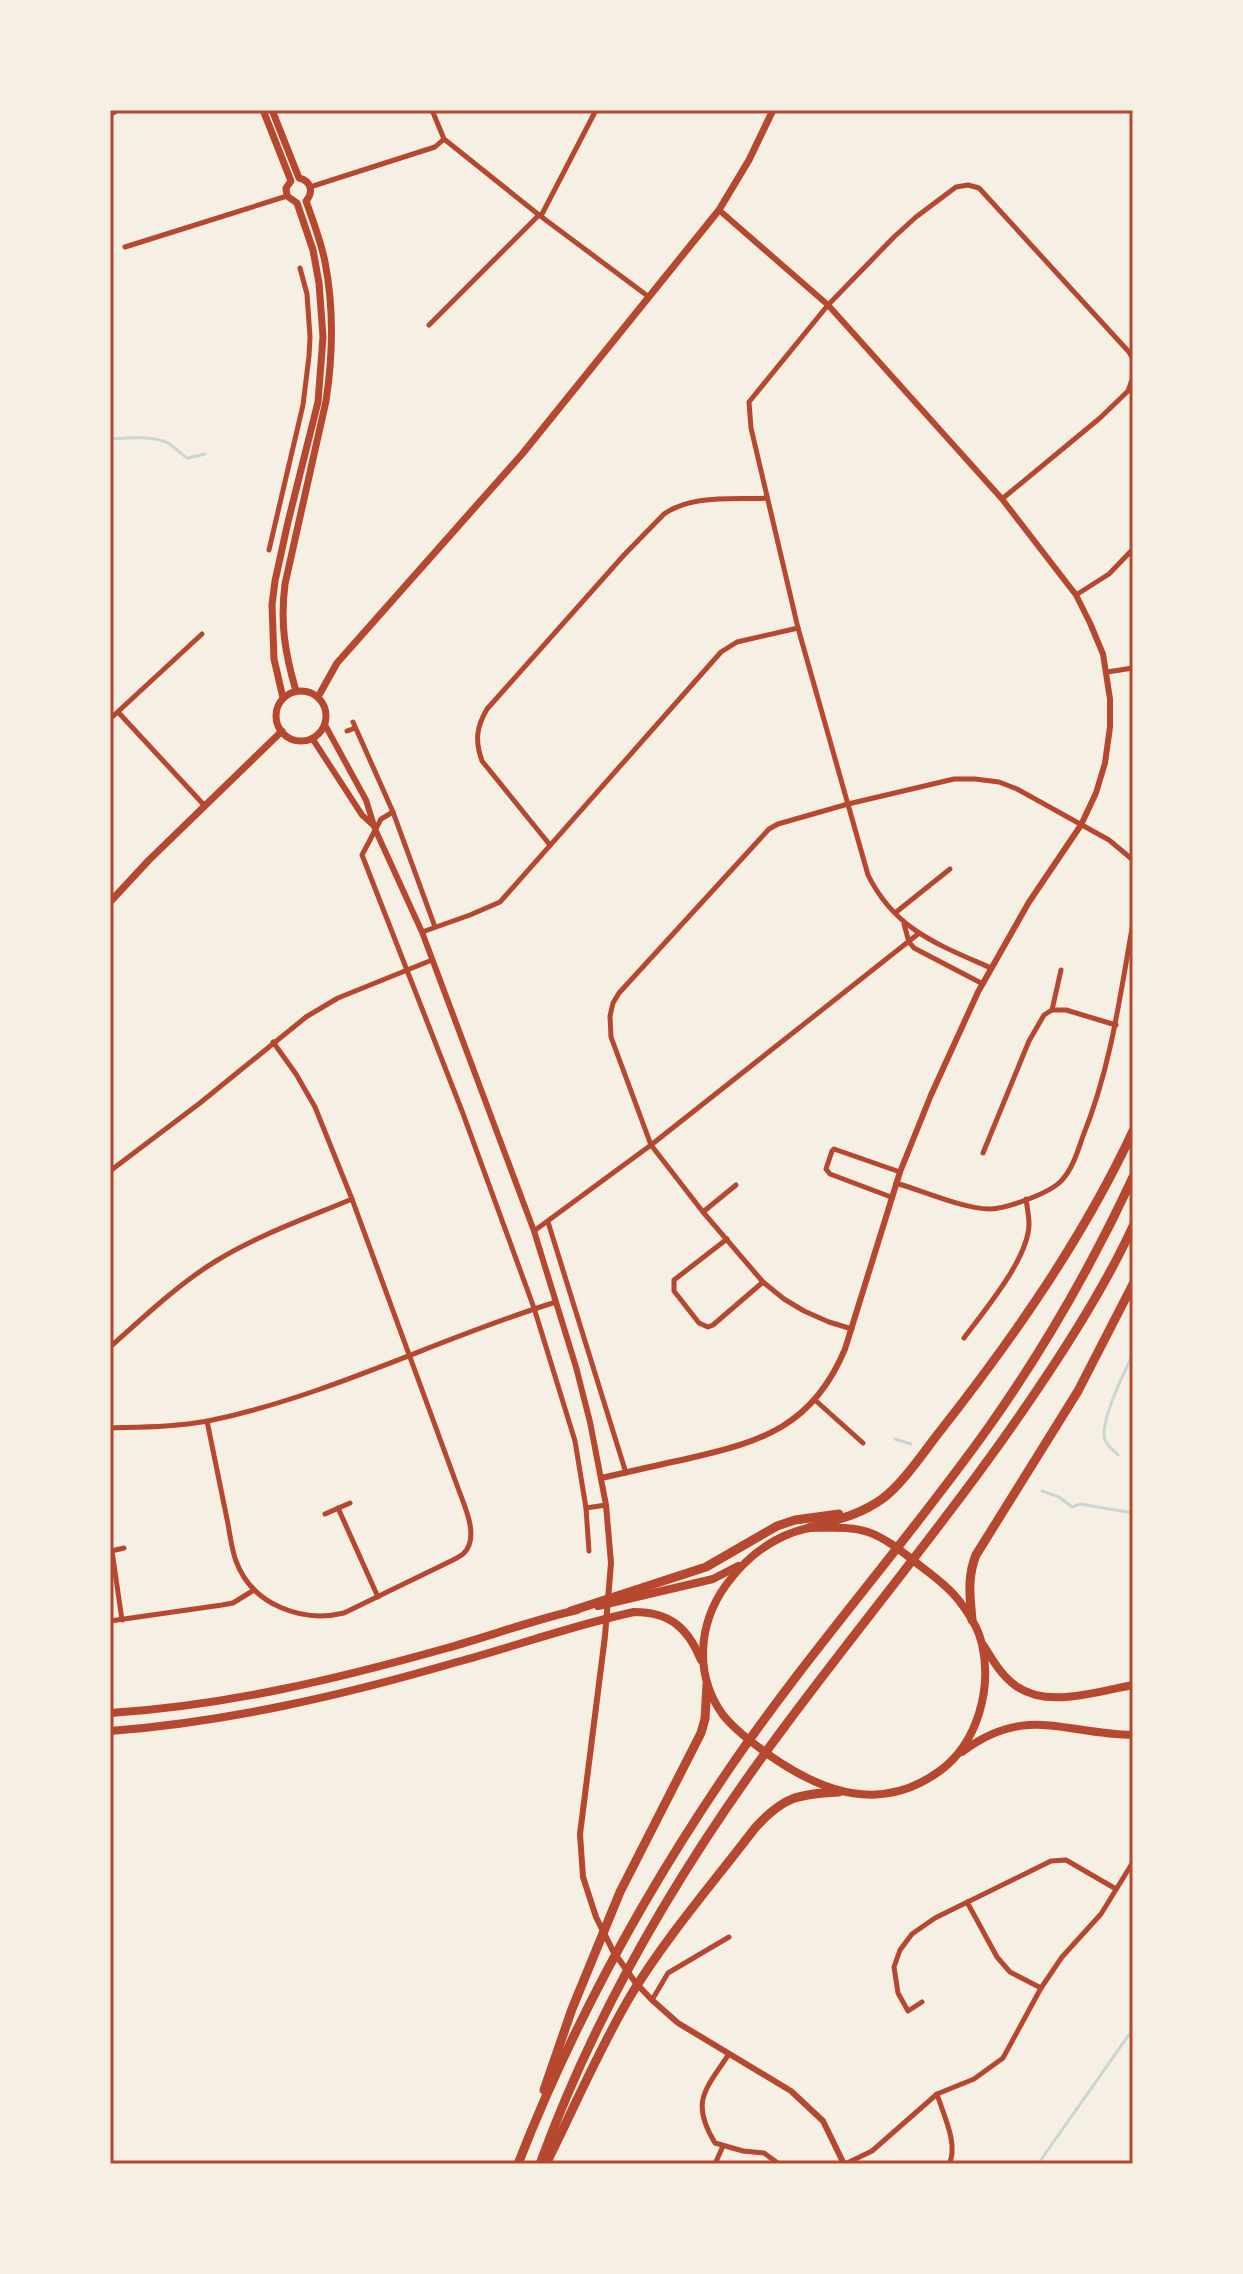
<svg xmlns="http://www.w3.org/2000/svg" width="1243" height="2274" viewBox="0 0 1243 2274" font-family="'Zilla Slab',serif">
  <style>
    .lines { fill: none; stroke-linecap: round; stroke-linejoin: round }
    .stream { stroke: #c9d6d2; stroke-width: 3 }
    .minor { stroke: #b5482f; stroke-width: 5 }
    .tertiary { stroke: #b5482f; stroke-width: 6 }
    .secondary { stroke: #b5482f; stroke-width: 7 }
    .trunk { stroke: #b5482f; stroke-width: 8 }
    .motorway { stroke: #b5482f; stroke-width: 9 }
    .neatline { fill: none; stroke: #b5482f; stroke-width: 3 }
  </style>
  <rect width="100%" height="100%" fill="#f6efe4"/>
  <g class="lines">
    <g class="stream">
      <path d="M110,439C125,438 154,435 168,443C175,447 180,454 188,458L205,454"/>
      <path d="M895,1439L911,1444"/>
      <path d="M1118,1455C1114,1450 1107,1446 1105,1440C1099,1422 1125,1371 1133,1354"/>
      <path d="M1042,1491L1059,1497L1072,1507L1080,1504L1133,1513"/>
      <path d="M1038,2164L1133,2029"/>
    </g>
    <g class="minor">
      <path d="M432,110L444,139L539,215L649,297"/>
      <path d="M110,115L118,110"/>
      <path d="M310,187L435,147L444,139"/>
      <path d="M541,216L596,110"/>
      <path d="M125,247L287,196"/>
      <path d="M429,325L539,215"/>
      <path d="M1002,499L1100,418L1128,391L1133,377"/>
      <path d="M269,550L303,405L309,356L310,337L307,294L300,268"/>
      <path d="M1076,595L1109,574L1133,549"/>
      <path d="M1107,672L1133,668"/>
      <path d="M118,712L204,805"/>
      <path d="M110,719L202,634"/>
      <path d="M353,722L393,812L435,927"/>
      <path d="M347,731L355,728"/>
      <path d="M393,812L381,819L362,855L462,1111L534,1308L575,1441L586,1508"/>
      <path d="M550,845L482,761C475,741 476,728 487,709L624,555L664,514C693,494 734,500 767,498"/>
      <path d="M895,913L950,869"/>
      <path d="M904,924L909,942L914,948L983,984"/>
      <path d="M422,932L470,915L500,902L721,652L737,642L798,628"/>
      <path d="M991,968C939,945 895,930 868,875L798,628L751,428L749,402L828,305L894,237L916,217L956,187L968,185L979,188L1129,352L1133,359"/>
      <path d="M1052,1010L1061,970"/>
      <path d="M983,1153L1029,1041L1044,1015L1052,1010H1066L1116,1025"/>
      <path d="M110,1171L200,1103L306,1017L338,998L432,960"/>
      <path d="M896,1183C923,1191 964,1209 990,1209C1008,1208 1051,1193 1062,1180C1073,1168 1078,1150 1083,1136C1111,1067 1120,996 1133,923"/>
      <path d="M891,1197L830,1174L826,1169L832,1151L834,1149L900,1172"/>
      <path d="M703,1212L736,1185"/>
      <path d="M548,1222L626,1473"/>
      <path d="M534,1231L651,1145L918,934"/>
      <path d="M727,1239L674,1280V1291L699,1323L708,1327L713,1325L763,1282"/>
      <path d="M852,1329L829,1322L804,1311L784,1299L763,1282L703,1212L651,1145L611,1037L610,1016L613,1003L619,993L769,829L778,824L848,804L954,779H975L999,782L1017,789L1109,840L1133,860"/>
      <path d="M964,1338C984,1311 1029,1258 1029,1224C1029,1216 1027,1207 1026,1199"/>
      <path d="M110,1347C144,1317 177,1285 216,1261C258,1235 307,1218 352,1199"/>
      <path d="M815,1400L863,1443"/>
      <path d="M207,1421C214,1454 220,1486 227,1519C230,1533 231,1548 236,1561C252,1605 302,1623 344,1613L453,1560C457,1558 461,1556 464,1553C480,1537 464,1505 458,1488L352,1199L315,1107L296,1074L273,1042"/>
      <path d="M110,1428C143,1427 175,1427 208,1421C329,1396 439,1338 556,1302"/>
      <path d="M338,1508L378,1597"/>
      <path d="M325,1514L350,1503"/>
      <path d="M111,1551L124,1548"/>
      <path d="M112,1551L122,1620"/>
      <path d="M589,1551L586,1508L606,1505"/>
      <path d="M110,1621L222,1605L233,1603L254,1590"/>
      <path d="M967,1902L997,1957L1010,1972L1041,1988"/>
      <path d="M652,2000L668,1973L729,1937"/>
      <path d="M922,2002L908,2011L898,1993L894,1967L900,1950L912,1934L935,1918L1051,1861L1066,1860L1116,1889"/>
      <path d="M729,2054C705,2090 690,2102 715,2143L743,2151L764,2153L779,2164"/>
      <path d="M937,2094C943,2114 959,2145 949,2164"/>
      <path d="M715,2164L723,2146"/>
      <path d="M845,2164L872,2151L937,2094L974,2079L1003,2058L1041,1988L1062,1957L1101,1914L1133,1862"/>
    </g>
    <g class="tertiary">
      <path d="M325,725L366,800L375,829L422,932L534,1231L576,1367L590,1422L606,1505L611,1563L605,1636L580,1834L583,1877L596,1917L613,1951L635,1982L652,2000L678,2023L791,2091L823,2121L844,2164"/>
      <path d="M312,738L362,815L373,825"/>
      <path d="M601,1478C629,1472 657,1465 686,1459C762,1442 813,1426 845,1349L900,1172L931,1095L978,992L1029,902L1081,825L1096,793L1105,763L1110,727V699L1103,654L1090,623L1076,595L1002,499L828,305L719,210"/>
    </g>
    <g class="secondary">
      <path d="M263,110L291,181L286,188L287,196L297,203L313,250L319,283L323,337L318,402L288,522L275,581L272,605L274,659L283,698"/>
      <path d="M272,110L299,178C311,181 314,192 306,201C313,221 321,241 325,262C334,308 333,355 326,401L285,584C280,624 285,653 296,691"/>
      <circle cx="301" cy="716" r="25"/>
      <path d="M318,697L337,663L523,453L719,210L749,160L773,110"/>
      <path d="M110,902L149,860L282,731"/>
    </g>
    <g class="trunk">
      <path d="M808,1528C828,1528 850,1526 868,1532C885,1538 900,1550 914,1561C932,1575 951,1588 963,1606C971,1617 979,1630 982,1644C992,1688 978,1742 941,1770C882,1814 823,1793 769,1755C753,1743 735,1730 723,1715C694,1675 698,1624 726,1585C747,1556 773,1536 808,1528Z"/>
      <path d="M598,1606L713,1579L738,1566"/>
      <path d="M984,1646C993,1661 1002,1676 1016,1686C1048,1709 1098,1691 1133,1685"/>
      <path d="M110,1713C225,1706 337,1679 447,1648C490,1636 533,1620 577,1610"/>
      <path d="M110,1731C228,1722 344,1695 457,1662C516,1646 574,1625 634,1612C670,1612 688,1628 701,1660"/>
      <path d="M962,1752C1026,1704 1063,1734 1133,1735"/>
    </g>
    <g class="motorway">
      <path d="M808,1528C835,1520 858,1516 882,1499C902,1485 925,1450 941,1430C1014,1337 1083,1238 1133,1131"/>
      <path d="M571,1611L706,1567L777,1526L795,1520L839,1514"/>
      <path d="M972,1620C970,1597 967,1577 976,1555L1078,1391L1133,1284"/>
      <path d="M544,2090L572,2009L620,1892L701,1733L705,1719L707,1684"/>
      <path d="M518,2164C571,2028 643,1896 725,1775C806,1655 904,1546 988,1428C1044,1349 1092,1265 1133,1177"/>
      <path d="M540,2164C598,2004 686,1858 788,1722C870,1612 958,1507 1035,1393C1071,1340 1106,1285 1133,1226"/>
      <path d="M546,2164C574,2108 599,2049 631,1995C667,1936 713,1883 755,1828C783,1797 797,1794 839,1792"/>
    </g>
  </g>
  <rect width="1243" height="2274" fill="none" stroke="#f6efe4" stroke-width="224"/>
  <rect x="112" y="112" width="1019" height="2050" class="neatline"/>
</svg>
